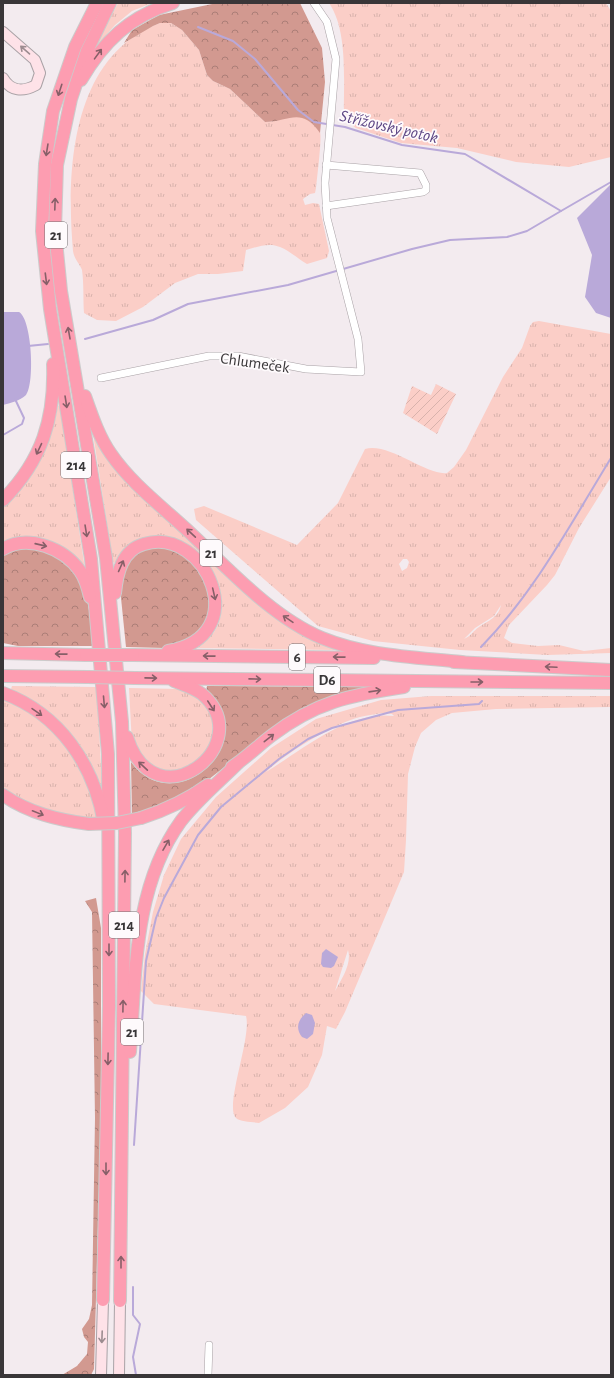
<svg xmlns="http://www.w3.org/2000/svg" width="614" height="1378" viewBox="0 0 614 1378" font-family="'Alegreya Sans',sans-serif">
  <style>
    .grass { fill: url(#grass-tufts); fill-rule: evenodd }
    .forest { fill: url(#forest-crowns) }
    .garden { fill: url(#garden-furrows) }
    .water { fill: #b9a9d9 }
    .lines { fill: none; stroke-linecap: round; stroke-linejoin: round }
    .stream { stroke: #b9a9d9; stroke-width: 2 }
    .street-casing { stroke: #a9a2a6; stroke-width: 8 }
    .secondary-casing { stroke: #a9a2a6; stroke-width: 12 }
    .highway-casing { stroke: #cccbcb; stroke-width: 14 }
    .street { stroke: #fff; stroke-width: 7 }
    .secondary { stroke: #fee2e8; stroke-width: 10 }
    .highway { stroke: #fd9db1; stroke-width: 12 }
    .highway-bridge-casing { stroke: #cccbcb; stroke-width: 14; stroke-linecap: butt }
    .highway-bridge { stroke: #fd9db1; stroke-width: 12 }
    .oneway { stroke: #9c8c90 }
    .oneway2 { stroke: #875f68 }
    .labels { text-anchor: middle; stroke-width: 3.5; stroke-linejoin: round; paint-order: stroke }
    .shield { fill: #fefafc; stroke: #747173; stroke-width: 1 }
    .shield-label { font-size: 15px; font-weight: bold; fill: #393638 }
    .street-label { font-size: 16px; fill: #393638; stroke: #fefafc }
    .water-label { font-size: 17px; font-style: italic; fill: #5e4785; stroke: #fefafc }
  </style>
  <defs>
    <pattern id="grass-tufts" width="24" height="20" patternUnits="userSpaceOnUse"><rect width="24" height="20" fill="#fbcec7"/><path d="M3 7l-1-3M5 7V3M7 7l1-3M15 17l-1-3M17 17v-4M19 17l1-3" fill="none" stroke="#d8b2ac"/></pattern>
    <pattern id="forest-crowns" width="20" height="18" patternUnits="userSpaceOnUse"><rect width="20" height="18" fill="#d29990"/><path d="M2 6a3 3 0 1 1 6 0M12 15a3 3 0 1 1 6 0" fill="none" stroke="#ab7e77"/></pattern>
    <pattern id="garden-furrows" width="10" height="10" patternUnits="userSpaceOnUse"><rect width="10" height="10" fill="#fbcec7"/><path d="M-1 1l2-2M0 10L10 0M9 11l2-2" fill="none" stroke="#d8b2ac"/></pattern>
  </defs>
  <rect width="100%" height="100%" fill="#f3ebef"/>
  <g class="grass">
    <path d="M118,3H152L132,11L115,25L94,49Z"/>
    <path d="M329,3H606L611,11V157L569,167L516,162L457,148L401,143L356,128L344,119C343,85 349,32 329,3Z"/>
    <path d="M160,23H171L182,30L199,50L207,75L213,81L230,89L265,122C277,122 287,115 298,116C305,117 317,125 320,132C322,139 317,178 316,188L315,193L310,194L303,199L305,205L313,203L319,204L329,251L327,258L307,264C298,259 290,251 280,247C269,242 257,247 246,250L243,271L218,274H198L175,283L143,307L116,321L97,320L84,313C83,299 84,284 82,270C80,264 74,259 73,251C66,170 71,56 160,23Z"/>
    <path d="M539,321L611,334V477L579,528L555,575L547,585L509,625L504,638L512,643L538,646L559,645L584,651L611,648V653L547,655L460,650L373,641L318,626L196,520L194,509L204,506L297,545L338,503L365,449C389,442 427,476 447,473L454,467L466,450L503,377L522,348L530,326L533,322ZM403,559H407L409,562L407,568L402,571L399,564ZM501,605C498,618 489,620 479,627C473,631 471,636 464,639L475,628L494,616Z"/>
    <path d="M60,405L85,569C65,544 35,529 3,542V508C31,478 50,447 58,406Z"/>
    <path d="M93,434L261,603L334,648V650L196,648C202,643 209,639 214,632C249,576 159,494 115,563L113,562Z"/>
    <path d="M12,686L97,687L102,788C83,740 55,716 11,689Z"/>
    <path d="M129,688L181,689L198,697L212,711L213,745L191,769L155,772L132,745Z"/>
    <path d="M431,696H611V707L496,709L452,713L436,720L421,733L415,747L408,774L406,840L404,872L345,1012L336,1029L327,1026L322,1055L308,1087L285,1108L259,1123C253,1122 240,1122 236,1118C224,1107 252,1037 246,1016L154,1004L141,991L145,954L153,912L164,875L181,839L216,797L271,748L316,719L381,700ZM384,713L392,714L394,716C348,710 302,750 266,772C286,753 333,724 360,717C368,715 376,714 384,713ZM348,950C352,963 342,979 335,991Z"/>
    <path d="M3,698L17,704L46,723L79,760L102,818C66,818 33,808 3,789Z"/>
  </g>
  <g class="forest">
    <path d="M217,3H300L322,48L325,82L320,133C301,106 289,122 265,122L230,89L213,81L207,75L199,50L182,30L171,23H160L153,26L124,43L132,30L159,15Z"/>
    <path d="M160,545L186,556L205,578L212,609L200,633L165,648L126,647L120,588L124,567L137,551Z"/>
    <path d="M33,547C41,550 52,551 59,556C89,575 90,615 93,646H18L3,643V553L8,550Z"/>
    <path d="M207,686L371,687L249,748L204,783L178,800L132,815L131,762C174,822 265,741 206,692Z"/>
    <path d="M96,898L101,928V1119L94,1369L91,1375H62L77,1366L87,1354L88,1342L84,1337L82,1329L89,1319L92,1305L95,1118L92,912L85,901Z"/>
  </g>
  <path class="garden" d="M436,384L456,394L437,434L403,413L412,386L431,395Z"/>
  <g class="water">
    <path d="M611,184V318L596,313L585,297L592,255L577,218Z"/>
    <path d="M3,312H19C32,319 35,384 26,395C20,401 10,403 3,405Z"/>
    <path d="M326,949L338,957L334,966L331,968L323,967L321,964L322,953Z"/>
    <path d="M306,1013L312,1015L315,1023L313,1034L307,1039L302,1037C295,1028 298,1020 306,1013Z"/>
  </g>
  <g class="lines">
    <g class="stream">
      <path d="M198,27L233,41L255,59L298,110L314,122L345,127L402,145L465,154L561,211L611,182"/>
      <path d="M85,339L153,320L188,304L288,285L412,249L450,240L507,237L527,231L561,211"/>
      <path d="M28,346L48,344"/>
      <path d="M3,435L22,424L24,418L15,399"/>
      <path d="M481,647C535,592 571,523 611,458"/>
      <path d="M134,1145L146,961L156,918L164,898L198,835L221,807L279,759L308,739L332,728L398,710L479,704L482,701"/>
      <path d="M133,1287V1315L140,1324L133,1357L136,1375"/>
    </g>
    <defs>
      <g id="street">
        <path d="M326,206L423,192L426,190V185L420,173L326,165"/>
        <path d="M101,378L209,356H238L306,369L361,372L358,339L327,218L325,183L336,59L327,22L314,3"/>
        <path d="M208,1375L209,1345"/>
      </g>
      <g id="secondary">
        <path d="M3,32L35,60L40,73L36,85C23,92 11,92 3,78"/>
        <path d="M101,1375L103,1300"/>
        <path d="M119,1375L120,1301"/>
      </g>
      <g id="highway">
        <path d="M97,3L75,47L53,111L45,164L42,231L50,309L91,559L108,754L109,1006L103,1300"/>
        <path d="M110,3L87,51L71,99L57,165L55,231L61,291L106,558L122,722L125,833L120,1301"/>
        <path d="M81,80C103,42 130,16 173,3"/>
        <path d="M85,396C92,416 99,437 111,454C131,483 160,505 186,529C226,566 271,617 322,638C366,656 415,657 462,662"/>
        <path d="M3,500C42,460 55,419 53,364"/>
        <path d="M3,549C28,534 64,548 80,571C85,578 88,588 90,597"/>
        <path d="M115,593C117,573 122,550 144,544C206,525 255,637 168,651"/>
        <path d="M3,653L86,655"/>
        <path d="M133,655L374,658"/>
        <path d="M454,662L611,670"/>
        <path d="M3,676L88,677"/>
        <path d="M135,678L611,683"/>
        <path d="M3,693C60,714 94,765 104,823"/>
        <path d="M127,737C155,826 260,744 202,694C194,688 184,685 174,681"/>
        <path d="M232,767C246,758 258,746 271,736C315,702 351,695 404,687"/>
        <path d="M3,795C29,813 58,820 89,824"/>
        <path d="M141,818C166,810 187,800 208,785"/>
        <path d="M130,1052C136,974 133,887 181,821C197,800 219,782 238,763"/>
      </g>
    </defs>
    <use href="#street" class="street-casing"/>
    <use href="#secondary" class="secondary-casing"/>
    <use href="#highway" class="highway-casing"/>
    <use href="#street" class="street"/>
    <use href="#secondary" class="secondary"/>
    <use href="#highway" class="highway"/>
    <defs>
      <g id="highway-bridge">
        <path d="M86,655H133"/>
        <path d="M88,677L135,678"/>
        <path d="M89,824L117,823L141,818"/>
      </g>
    </defs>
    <use href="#highway-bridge" class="highway-bridge-casing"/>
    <use href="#highway-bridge" class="highway-bridge"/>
  </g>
  <defs><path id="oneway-shaft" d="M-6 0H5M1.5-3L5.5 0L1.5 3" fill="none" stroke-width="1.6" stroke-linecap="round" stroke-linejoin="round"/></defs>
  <g class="oneway">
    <use href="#oneway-shaft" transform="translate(25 50) rotate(-139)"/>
    <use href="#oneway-shaft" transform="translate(102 1337) rotate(92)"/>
  </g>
  <g class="oneway2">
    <use href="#oneway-shaft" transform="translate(98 54) rotate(-54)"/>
    <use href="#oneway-shaft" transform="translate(60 90) rotate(108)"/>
    <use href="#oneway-shaft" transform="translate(47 150) rotate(99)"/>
    <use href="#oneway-shaft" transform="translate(55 204) rotate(-88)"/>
    <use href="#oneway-shaft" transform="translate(46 279) rotate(83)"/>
    <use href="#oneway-shaft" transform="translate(69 333) rotate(-100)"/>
    <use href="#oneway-shaft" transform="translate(66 402) rotate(81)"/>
    <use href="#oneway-shaft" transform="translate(39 449) rotate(115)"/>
    <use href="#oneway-shaft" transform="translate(86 531) rotate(81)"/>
    <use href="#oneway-shaft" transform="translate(191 533) rotate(-137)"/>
    <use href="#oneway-shaft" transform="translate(41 545) rotate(13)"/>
    <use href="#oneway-shaft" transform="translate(121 566) rotate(-66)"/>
    <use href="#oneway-shaft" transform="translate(214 594) rotate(77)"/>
    <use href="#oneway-shaft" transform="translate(288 619) rotate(-146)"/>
    <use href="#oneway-shaft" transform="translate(61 654) rotate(-179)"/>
    <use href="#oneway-shaft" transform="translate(209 656) rotate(-179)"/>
    <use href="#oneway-shaft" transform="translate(339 657) rotate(-179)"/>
    <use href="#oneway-shaft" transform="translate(551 667) rotate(-177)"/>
    <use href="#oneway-shaft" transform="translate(151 678) rotate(1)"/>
    <use href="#oneway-shaft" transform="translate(255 679) rotate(1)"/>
    <use href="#oneway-shaft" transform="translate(477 682)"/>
    <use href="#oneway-shaft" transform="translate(375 691) rotate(-8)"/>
    <use href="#oneway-shaft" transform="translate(104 702) rotate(85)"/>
    <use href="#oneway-shaft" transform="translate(211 706) rotate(57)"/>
    <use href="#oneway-shaft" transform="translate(37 712) rotate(35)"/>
    <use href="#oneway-shaft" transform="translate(269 738) rotate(-38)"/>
    <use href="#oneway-shaft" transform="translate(143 766) rotate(-137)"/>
    <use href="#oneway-shaft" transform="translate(38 813) rotate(22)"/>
    <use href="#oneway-shaft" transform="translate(166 845) rotate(-60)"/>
    <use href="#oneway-shaft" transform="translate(125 876) rotate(-89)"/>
    <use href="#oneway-shaft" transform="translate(109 950) rotate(90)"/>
    <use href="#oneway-shaft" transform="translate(123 1006) rotate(-89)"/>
    <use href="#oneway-shaft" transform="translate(108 1059) rotate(91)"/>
    <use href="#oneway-shaft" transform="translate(106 1169) rotate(90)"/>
    <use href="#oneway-shaft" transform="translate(121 1262) rotate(-90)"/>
  </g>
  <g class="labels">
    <g class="shield">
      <rect x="45" y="222" width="22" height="26" rx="3"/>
      <rect x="61" y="452" width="30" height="26" rx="3"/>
      <rect x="200" y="540" width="22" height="26" rx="3"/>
      <rect x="289" y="644" width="16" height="26" rx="3"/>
      <rect x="314" y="667" width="26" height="26" rx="3"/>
      <rect x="109" y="912" width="30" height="26" rx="3"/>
      <rect x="121" y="1019" width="22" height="26" rx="3"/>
    </g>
    <g class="shield-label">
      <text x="56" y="240">21</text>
      <text x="76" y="470">214</text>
      <text x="211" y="558">21</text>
      <text x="297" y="662">6</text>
      <text x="327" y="685">D6</text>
      <text x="124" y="930">214</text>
      <text x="132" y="1037">21</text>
    </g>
    <g class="street-label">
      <text transform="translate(255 362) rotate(8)" y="6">Chlumeček</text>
    </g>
    <g class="water-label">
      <text transform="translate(389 126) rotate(13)" y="6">Střížovský potok</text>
    </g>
  </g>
  <rect width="614" height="1378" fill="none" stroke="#393638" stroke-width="8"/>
</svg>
